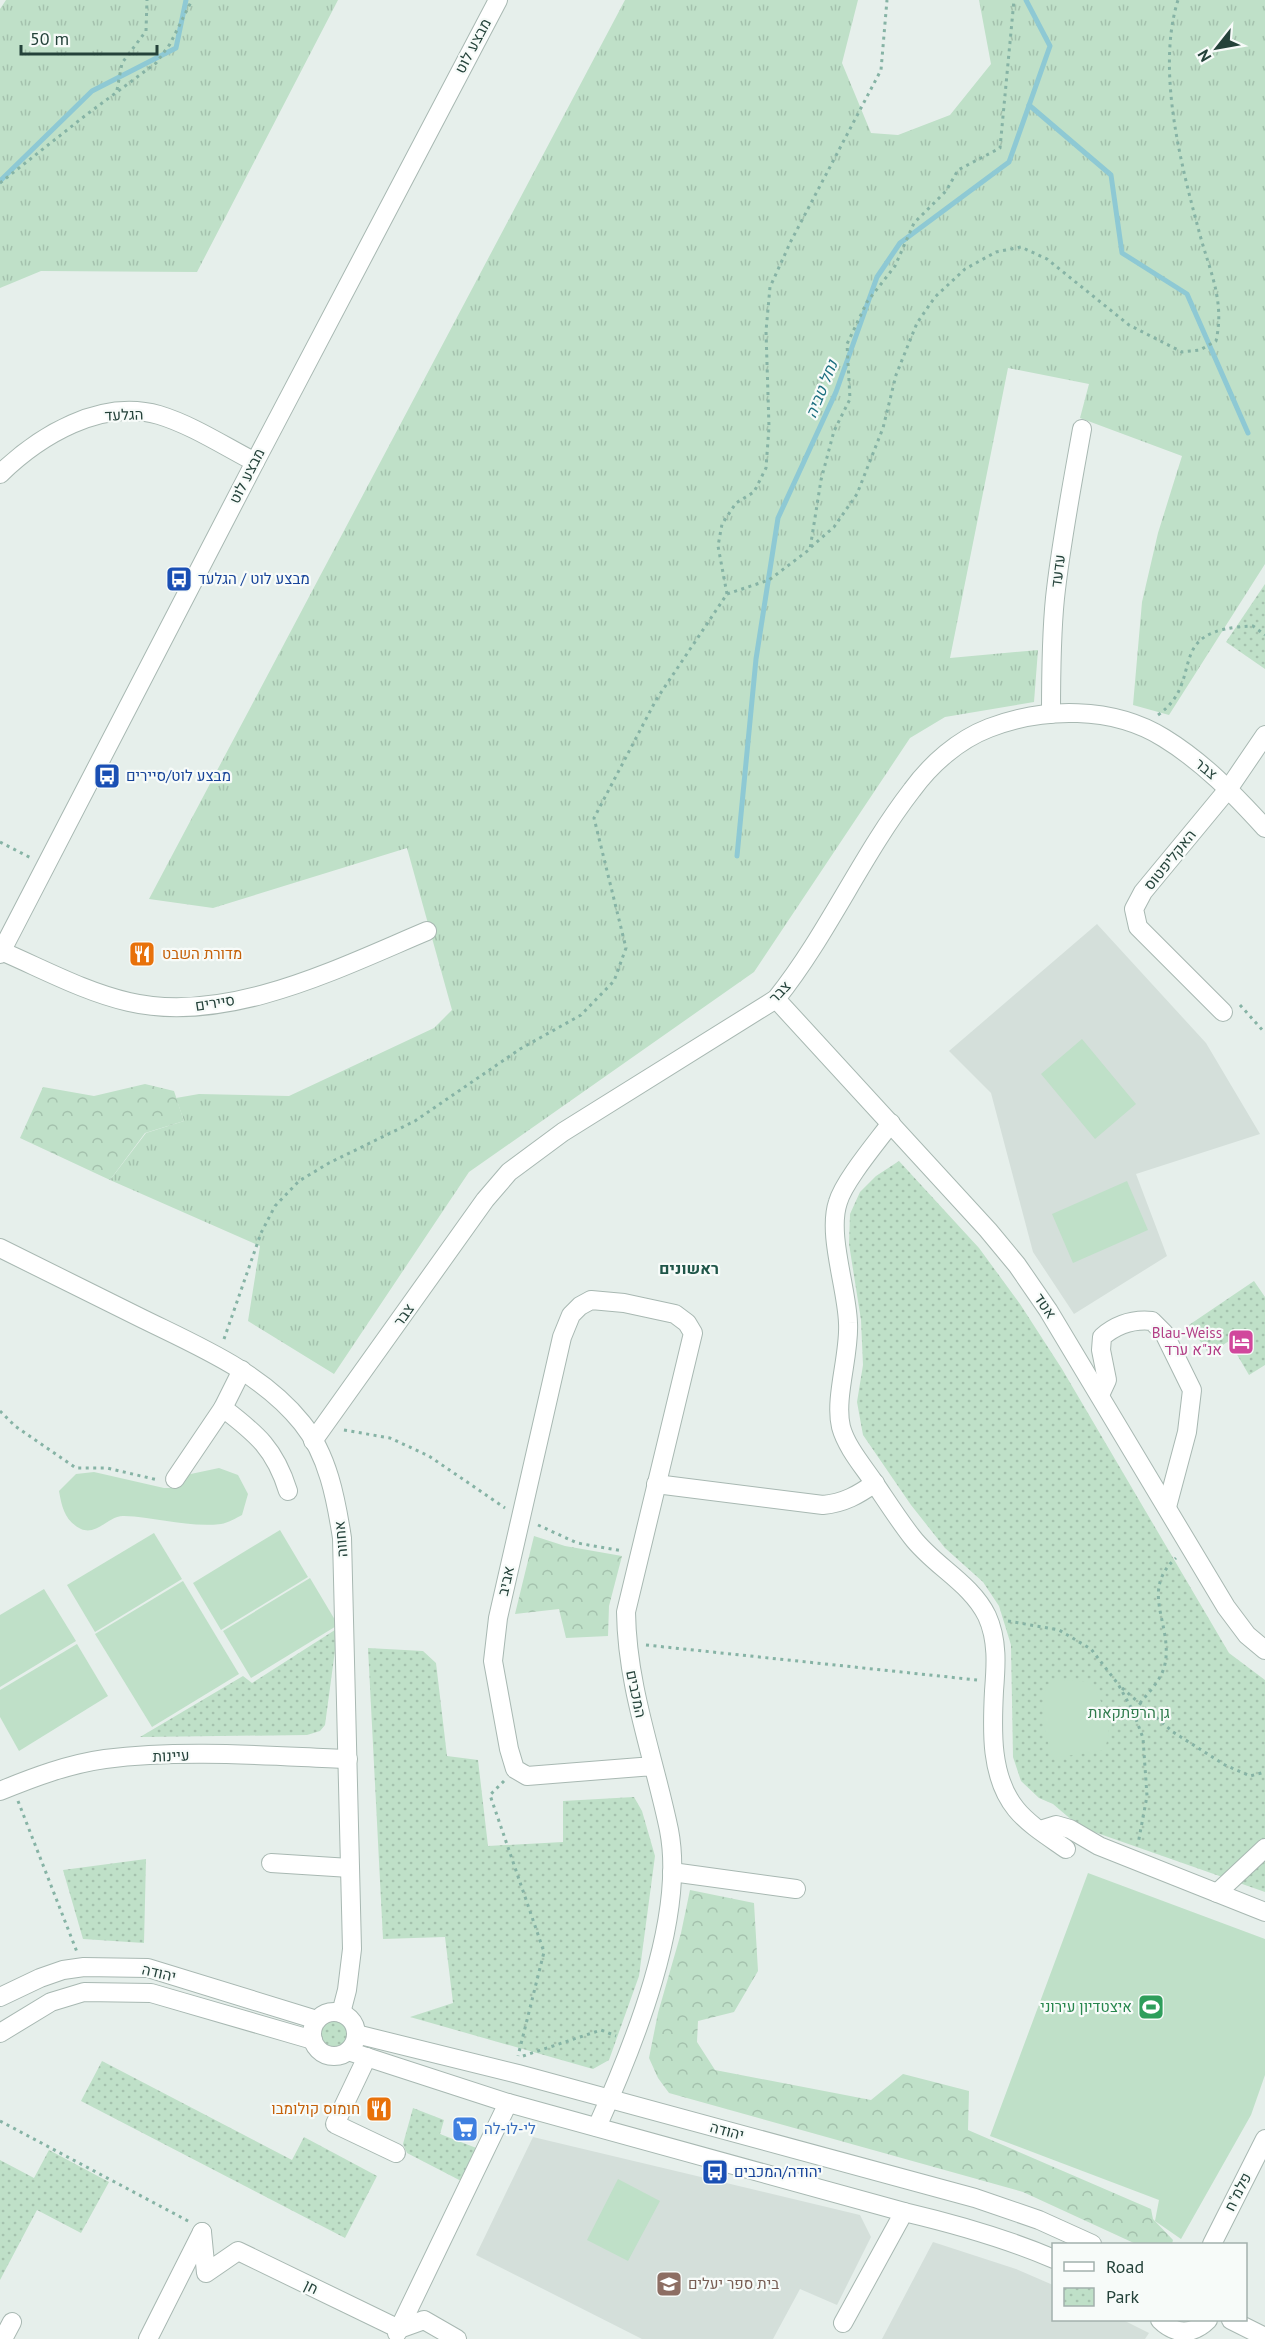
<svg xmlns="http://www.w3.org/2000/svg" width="1265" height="2339" viewBox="0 0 1265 2339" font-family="'PT Sans',Heebo,sans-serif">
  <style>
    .built { fill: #d4dfda }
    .grass { fill: url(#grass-tufts) }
    .forest { fill: url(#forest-crowns) }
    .park { fill: url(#park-dots) }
    .garden { fill: #bfe0c8 }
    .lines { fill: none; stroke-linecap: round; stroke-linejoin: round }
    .stream { stroke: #8ec9d4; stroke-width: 5 }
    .minor-casing { stroke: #a8b8b2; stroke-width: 20 }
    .path { stroke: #86b3a5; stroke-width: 3; stroke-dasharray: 3 4.5; stroke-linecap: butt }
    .minor { stroke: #fff; stroke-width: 18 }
    .labels { text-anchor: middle; stroke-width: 4.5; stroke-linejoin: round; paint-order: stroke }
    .street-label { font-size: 15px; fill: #24423a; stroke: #f7fbf9 }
    .transit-label { font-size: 15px; fill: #164399; stroke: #f7fbf9; text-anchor: start }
    .food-label { font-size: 15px; fill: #c56008; stroke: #f7fbf9; text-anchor: start }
    .hotel-label { font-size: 15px; fill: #b23c85; stroke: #f7fbf9; text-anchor: end }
    .park-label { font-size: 15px; fill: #2d7a4b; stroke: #f7fbf9 }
    .leisure-label { font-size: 15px; fill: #27864d; stroke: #f7fbf9; text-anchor: end }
    .shop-label { font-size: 15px; fill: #366cbe; stroke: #f7fbf9; text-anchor: start }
    .education-label { font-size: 15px; fill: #785e54; stroke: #f7fbf9; text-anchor: start }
    .water-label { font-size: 16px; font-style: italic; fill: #1c6f80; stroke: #f7fbf9 }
    .neighbourhood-label { font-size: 16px; font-weight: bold; fill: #1f5548; stroke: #f7fbf9 }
  </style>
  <defs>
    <pattern id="grass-tufts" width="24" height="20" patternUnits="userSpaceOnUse" patternTransform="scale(1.5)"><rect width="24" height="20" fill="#bfe0c8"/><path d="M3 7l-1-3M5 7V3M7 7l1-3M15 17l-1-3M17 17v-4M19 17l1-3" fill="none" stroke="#a4c1ad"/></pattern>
    <pattern id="forest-crowns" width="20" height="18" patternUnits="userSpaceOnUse" patternTransform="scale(1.5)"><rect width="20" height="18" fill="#bfe0c8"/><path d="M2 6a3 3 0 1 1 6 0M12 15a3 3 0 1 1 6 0" fill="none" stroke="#a4c1ad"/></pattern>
    <pattern id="park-dots" width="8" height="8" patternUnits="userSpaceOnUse" patternTransform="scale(1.5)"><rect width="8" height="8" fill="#bfe0c8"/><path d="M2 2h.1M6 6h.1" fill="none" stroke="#a4c1ad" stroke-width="1.8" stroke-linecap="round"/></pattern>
  </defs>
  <rect width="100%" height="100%" fill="#e6efeb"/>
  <g class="built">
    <path d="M1097,924L1206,1043L1260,1134L1136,1174L1167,1256L1074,1314L1033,1252L991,1093L949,1051Z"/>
    <path d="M533,2137L860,2215L871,2237L837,2305L800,2289L773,2339H642L476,2255Z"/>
    <path d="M933,2242L1016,2269L1053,2285L1054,2320H1123L1149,2333L1145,2339H882Z"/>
  </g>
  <g class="grass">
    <path d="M6,0H338L197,272L41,271L0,288V9Z"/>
    <path d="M625,0H858L842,63L871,133L898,135L950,115L991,64L979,0H1265V564L1169,715L1133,705L1142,602L1158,533L1182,456L1080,418L1089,384L1008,368L950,658L1038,650L1034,702L945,717L910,738L754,972L469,1172L334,1374L248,1321L260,1246L110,1180L146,1133L184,1121L176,1098L199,1094L289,1096L434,1028L452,1010L407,848L213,908L149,899Z"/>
  </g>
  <g class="forest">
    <path d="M145,1084L174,1091L184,1121L145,1133L110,1180L20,1138L43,1087L94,1096Z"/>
    <path d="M534,1536L565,1546L622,1556L609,1606L608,1636L566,1638L559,1609L515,1614Z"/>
    <path d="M690,1890L754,1903L758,1971L734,2012L698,2021L697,2042L715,2070L871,2100L903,2074L969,2091L968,2130L1151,2209L1153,2219L1173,2240L1172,2244H1136L1023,2192L669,2093L658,2078L649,2058L658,2013L681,1933Z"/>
  </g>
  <g class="park">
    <path d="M1265,584V669L1226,642Z"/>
    <path d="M899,1161L979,1248L1020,1304L1062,1369L1229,1653L1265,1680V1892L1080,1827L1053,1804L1039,1798L1021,1781L1013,1757L1011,1645L999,1606L983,1582L945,1548L911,1505L863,1435L857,1402L863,1365L861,1320L849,1244L850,1214L860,1192L876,1176Z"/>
    <path d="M1254,1281L1265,1297V1365L1249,1375L1229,1341L1209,1354L1189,1325Z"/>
    <path d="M338,1628L325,1725L320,1731L307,1735L140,1737L243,1676L252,1683Z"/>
    <path d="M368,1648L423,1651L436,1663L447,1756L478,1760L488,1846L563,1842V1801L634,1797L642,1811L655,1856L639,1976L609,2060L593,2069L410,2017L453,2003L445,1937L383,1939Z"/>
    <path d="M146,1859L144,1943L83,1939L63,1870Z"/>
    <circle cx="334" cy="2034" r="16"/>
    <path d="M102,2061L292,2160L304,2137L377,2176L345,2238L81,2101Z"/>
    <path d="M413,2108L444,2120L440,2134L479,2149L465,2183L407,2153L403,2144Z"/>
    <path d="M49,2150L109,2182L81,2233L37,2210L0,2280V2160L34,2178Z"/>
  </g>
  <g class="garden">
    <path d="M1082,1039L1136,1104L1095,1139L1041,1074Z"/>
    <path d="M1127,1181L1148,1230L1073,1263L1052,1214Z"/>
    <path d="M219,1468L238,1475L248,1494L242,1515C236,1518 228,1523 221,1524C189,1528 156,1517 124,1516C109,1515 97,1536 81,1529C65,1521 62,1508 59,1491L76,1474L94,1472L164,1488H174L186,1475Z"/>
    <path d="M280,1530L308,1577L221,1630L193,1583Z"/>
    <path d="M154,1533L182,1579L95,1632L67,1585Z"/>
    <path d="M310,1578L338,1625L251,1678L223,1631Z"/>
    <path d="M183,1581L239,1674L152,1727L95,1634Z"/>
    <path d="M44,1589L76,1641L0,1687V1615Z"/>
    <path d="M77,1644L108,1696L19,1751L0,1717V1690Z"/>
    <path d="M1061,1680L1091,1682C1103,1706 1116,1724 1104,1750L1054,1758C1042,1730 1042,1715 1046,1685Z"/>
    <path d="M1088,1873L1265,1939V2075L1251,2115L1181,2239L1155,2221L1159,2200L990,2136Z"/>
    <path d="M618,2179L660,2201L628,2261L587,2240Z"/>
  </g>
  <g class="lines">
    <g class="stream">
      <path d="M1029,105L1111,175L1122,253L1187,294L1248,433"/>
      <path d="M0,181L92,91L176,48L186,0"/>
      <path d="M737,856L756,659L778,518L836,392L877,277L900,243L1009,162L1050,46L1026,0"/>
    </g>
    <defs>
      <g id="minor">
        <path d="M0,474C39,436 101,398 159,415C192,425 224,446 255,462"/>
        <path d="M1051,714C1051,675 1051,637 1055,598C1061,542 1072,485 1082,429"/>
        <path d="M1,951C43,969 85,992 129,1002C227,1025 339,968 427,931"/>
        <path d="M0,954L255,462L498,0"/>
        <path d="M776,999L988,1230L1017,1265L1048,1310L1226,1607L1247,1635L1265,1650"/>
        <path d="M1223,1012L1138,927L1134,909L1143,892L1229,788L1265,735"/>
        <path d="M891,1123C877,1142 844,1181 838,1202C827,1234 847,1288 848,1323C850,1354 834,1398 841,1427C846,1446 862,1465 873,1481C886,1500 898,1519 912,1537C934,1566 971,1583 987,1616C998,1640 996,1666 994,1691C992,1730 990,1777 1016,1809C1029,1825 1049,1837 1066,1849"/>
        <path d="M0,1248C48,1272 95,1295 143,1319C200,1347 262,1373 302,1423C328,1455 336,1499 342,1538L352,1949L347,1990L341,2013"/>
        <path d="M1100,1395L1107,1380L1101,1350L1102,1337C1116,1325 1133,1319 1152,1321L1164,1333L1192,1390L1187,1432L1167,1507"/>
        <path d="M223,1408C257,1434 275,1449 288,1491"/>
        <path d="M313,1441L485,1200L509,1172L563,1132L776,999C828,934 861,856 912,790C931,764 958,740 989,728C1043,707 1113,706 1164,738C1203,762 1234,794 1265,828"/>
        <path d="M175,1479L223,1408L242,1370"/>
        <path d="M656,1484L823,1505C844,1503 858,1495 875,1483"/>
        <path d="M0,1791C34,1777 69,1764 105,1759C185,1749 267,1756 348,1759"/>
        <path d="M1040,1830L1056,1825L1070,1829L1099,1846L1265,1912"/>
        <path d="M271,1863L350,1868"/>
        <path d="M672,1872L796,1889"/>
        <path d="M1217,1893L1265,1848"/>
        <path d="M0,1997L40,1978L63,1970L84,1967L148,1968L317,2020"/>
        <circle cx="334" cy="2034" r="22"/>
        <path d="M0,2033L51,2002L84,1992L151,1993L313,2040"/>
        <path d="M356,2034L518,2074L975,2198L1039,2220L1092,2244"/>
        <path d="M348,2051L508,2103L904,2212C955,2224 1005,2238 1054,2259"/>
        <path d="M367,2057L335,2124L396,2153"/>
        <path d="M597,2127C633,2047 686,1918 669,1830C654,1757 627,1688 626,1612L693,1333L687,1323L675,1314L624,1303L591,1300L580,1306L571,1315L562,1337L498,1618L493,1661L509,1749L515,1769L527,1776L653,1766"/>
        <path d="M202,2232L206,2273L238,2251L399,2329L424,2320L457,2339"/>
        <path d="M1212,2244L1265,2139"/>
        <path d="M1160,2320C1175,2335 1193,2335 1208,2320"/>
        <path d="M1231,2320L1265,2337"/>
        <path d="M843,2323L904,2212"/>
        <path d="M397,2333L508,2103"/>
        <path d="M3,2339L12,2322"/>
        <path d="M148,2339L202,2232"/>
      </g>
    </defs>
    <use href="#minor" class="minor-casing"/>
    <g class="path">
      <path d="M117,90L122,63L146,31L147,0"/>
      <path d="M0,183L86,115L156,63L170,44L192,0"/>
      <path d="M811,547L834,527L857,494L883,428L896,375L917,323L935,297L965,269L996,252L1021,247L1047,259L1129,325L1182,352L1200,350L1216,341C1225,301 1210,272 1200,235C1181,165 1156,70 1178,0"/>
      <path d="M727,594L718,546L722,524L736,503L754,492L766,468L769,427L766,331L770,287L791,241L881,70L887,0"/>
      <path d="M1158,715C1208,679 1160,629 1253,626L1265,635"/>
      <path d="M0,842L31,858"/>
      <path d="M1240,1005L1265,1033"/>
      <path d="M224,1339L261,1233L275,1206L299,1181L329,1163L415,1121L520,1049L581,1015L614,981L626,948L594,818L656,700L727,594L769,580L810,549L821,480L834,431L850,399L847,344L867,302L895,266L914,223L946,191L958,170L1000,148L1014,0"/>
      <path d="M0,1411L15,1426L76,1468H107L158,1480"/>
      <path d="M344,1430L390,1438L429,1456L505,1508"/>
      <path d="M538,1525L577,1543L623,1551"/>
      <path d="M1008,1621L1059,1630L1091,1649L1118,1684L1133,1711L1143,1738L1147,1796L1138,1844"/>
      <path d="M646,1645L977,1680"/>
      <path d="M1122,1688L1173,1732L1225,1765L1250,1776L1265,1772"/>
      <path d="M1140,1703C1149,1692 1162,1679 1165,1664C1173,1624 1139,1591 1176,1558"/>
      <path d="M504,1781L490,1795L544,1952L518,2056"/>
      <path d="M18,1801L77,1952"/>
      <path d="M523,2056L601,2030L616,2036"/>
      <path d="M0,2121L190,2222"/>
    </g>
    <use href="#minor" class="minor"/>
  </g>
  <defs>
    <symbol id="bus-square" viewBox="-11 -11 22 22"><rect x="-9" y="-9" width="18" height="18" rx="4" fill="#1a4fb4" stroke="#f7fbf9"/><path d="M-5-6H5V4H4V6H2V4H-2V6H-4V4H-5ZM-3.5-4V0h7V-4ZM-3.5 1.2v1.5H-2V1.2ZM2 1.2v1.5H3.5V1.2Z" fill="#fff"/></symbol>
    <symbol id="restaurant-square" viewBox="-11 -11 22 22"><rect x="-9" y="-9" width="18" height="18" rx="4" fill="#e8710a" stroke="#f7fbf9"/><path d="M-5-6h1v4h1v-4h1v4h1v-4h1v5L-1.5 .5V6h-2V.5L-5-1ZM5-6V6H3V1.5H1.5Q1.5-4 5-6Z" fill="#fff"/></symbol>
    <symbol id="hotel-square" viewBox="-11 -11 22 22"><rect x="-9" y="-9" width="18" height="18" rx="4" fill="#d1479c" stroke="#f7fbf9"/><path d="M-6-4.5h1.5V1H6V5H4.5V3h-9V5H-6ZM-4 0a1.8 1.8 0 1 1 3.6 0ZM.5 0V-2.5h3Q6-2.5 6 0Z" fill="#fff"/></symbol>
    <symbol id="stadium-square" viewBox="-11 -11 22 22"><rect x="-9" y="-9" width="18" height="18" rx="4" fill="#2e9e5b" stroke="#f7fbf9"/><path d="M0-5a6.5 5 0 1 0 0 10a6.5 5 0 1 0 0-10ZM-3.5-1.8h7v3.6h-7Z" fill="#fff"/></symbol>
    <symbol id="supermarket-square" viewBox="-11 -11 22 22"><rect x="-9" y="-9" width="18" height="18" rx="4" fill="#3f7fe0" stroke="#f7fbf9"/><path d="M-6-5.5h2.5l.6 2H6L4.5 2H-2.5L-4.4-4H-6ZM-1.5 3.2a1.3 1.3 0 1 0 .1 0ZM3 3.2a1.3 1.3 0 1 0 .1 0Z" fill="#fff"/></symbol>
    <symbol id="school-square" viewBox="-11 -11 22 22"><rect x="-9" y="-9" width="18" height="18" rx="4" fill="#8d6e63" stroke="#f7fbf9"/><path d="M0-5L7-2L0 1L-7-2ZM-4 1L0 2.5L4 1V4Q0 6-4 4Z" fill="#fff"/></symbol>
  </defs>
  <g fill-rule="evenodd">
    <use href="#bus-square" x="164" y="564" width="30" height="30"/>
    <use href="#bus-square" x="92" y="761" width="30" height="30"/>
    <use href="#restaurant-square" x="127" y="939" width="30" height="30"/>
    <use href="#hotel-square" x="1226" y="1327" width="30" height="30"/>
    <use href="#stadium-square" x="1136" y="1992" width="30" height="30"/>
    <use href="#restaurant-square" x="364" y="2094" width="30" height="30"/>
    <use href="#supermarket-square" x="450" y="2114" width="30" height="30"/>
    <use href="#bus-square" x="700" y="2157" width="30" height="30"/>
    <use href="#school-square" x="654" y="2269" width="30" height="30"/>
  </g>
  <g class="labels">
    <g class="street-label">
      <text transform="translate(473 46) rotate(-62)" y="5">מבצע לוט</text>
      <text transform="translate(124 415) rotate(-2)" y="5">הגלעד</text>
      <text transform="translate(247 476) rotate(-63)" y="5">מבצע לוט</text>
      <text transform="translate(1058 571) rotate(-83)" y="5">עדעד</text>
      <text transform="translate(1206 769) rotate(40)" y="5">צבר</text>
      <text transform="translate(1170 860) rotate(-51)" y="5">האקליפטוס</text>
      <text transform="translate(780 992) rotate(-46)" y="5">צבר</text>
      <text transform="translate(215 1003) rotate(-9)" y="5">סיירים</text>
      <text transform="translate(1045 1306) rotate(56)" y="5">אטד</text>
      <text transform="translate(404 1315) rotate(-54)" y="5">צבר</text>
      <text transform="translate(341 1539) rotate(-95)" y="5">אחווה</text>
      <text transform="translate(506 1581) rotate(-77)" y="5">אביב</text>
      <text transform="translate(636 1694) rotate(78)" y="5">המכבים</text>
      <text transform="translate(171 1756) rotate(-2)" y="5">עיינות</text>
      <text transform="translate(159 1973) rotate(13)" y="5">יהודה</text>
      <text transform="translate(727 2131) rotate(15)" y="5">יהודה</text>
      <text transform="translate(1238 2192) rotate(-63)" y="5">פלמ"ח</text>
      <text transform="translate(311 2287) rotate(26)" y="5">חן</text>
    </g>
    <g class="transit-label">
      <text x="198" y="584">מבצע לוט / הגלעד</text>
      <text x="126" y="781">מבצע לוט/סיירים</text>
      <text x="734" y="2177">יהודה/המכבים</text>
    </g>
    <g class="food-label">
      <text x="162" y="959">מדורת השבט</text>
      <text x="360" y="2114" text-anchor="end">חומוס קולומבו</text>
    </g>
    <g class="hotel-label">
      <text x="1222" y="1338">Blau-Weiss<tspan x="1222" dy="17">אנ"א ערד</tspan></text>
    </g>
    <g class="park-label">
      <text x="1129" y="1718">גן הרפתקאות</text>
    </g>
    <g class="leisure-label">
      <text x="1132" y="2012">איצטדיון עירוני</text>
    </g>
    <g class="shop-label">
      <text x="484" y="2134">לי-לו-לה</text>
    </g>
    <g class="education-label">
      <text x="688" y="2289">בית ספר יעלים</text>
    </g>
    <g class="water-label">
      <text transform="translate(821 389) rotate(-68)" y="6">נחל טביה</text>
    </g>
    <g class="neighbourhood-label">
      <text x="689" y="1274">ראשונים</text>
    </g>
  </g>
  <rect x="1052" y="2243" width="195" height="78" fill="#f7fbf9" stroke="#a3b1ad" stroke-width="1.5"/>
  <rect x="1064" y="2262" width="30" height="9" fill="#ffffff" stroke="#a3b1ad" stroke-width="1.5"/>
  <text x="1106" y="2273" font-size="18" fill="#24423a">Road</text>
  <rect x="1064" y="2288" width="30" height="18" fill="url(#park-dots)" stroke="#a3b1ad" stroke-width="1.5"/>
  <text x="1106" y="2303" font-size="18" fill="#24423a">Park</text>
  <g transform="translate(1217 48) rotate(239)" stroke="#f7fbf9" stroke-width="4.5" paint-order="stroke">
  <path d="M0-4.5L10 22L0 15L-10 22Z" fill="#24423a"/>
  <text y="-9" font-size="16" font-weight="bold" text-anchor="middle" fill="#24423a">N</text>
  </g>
  <path d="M21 45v9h136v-9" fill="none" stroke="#24423a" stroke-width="3"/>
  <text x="30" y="45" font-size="18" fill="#24423a" stroke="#f7fbf9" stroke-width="4.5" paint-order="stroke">50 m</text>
</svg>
